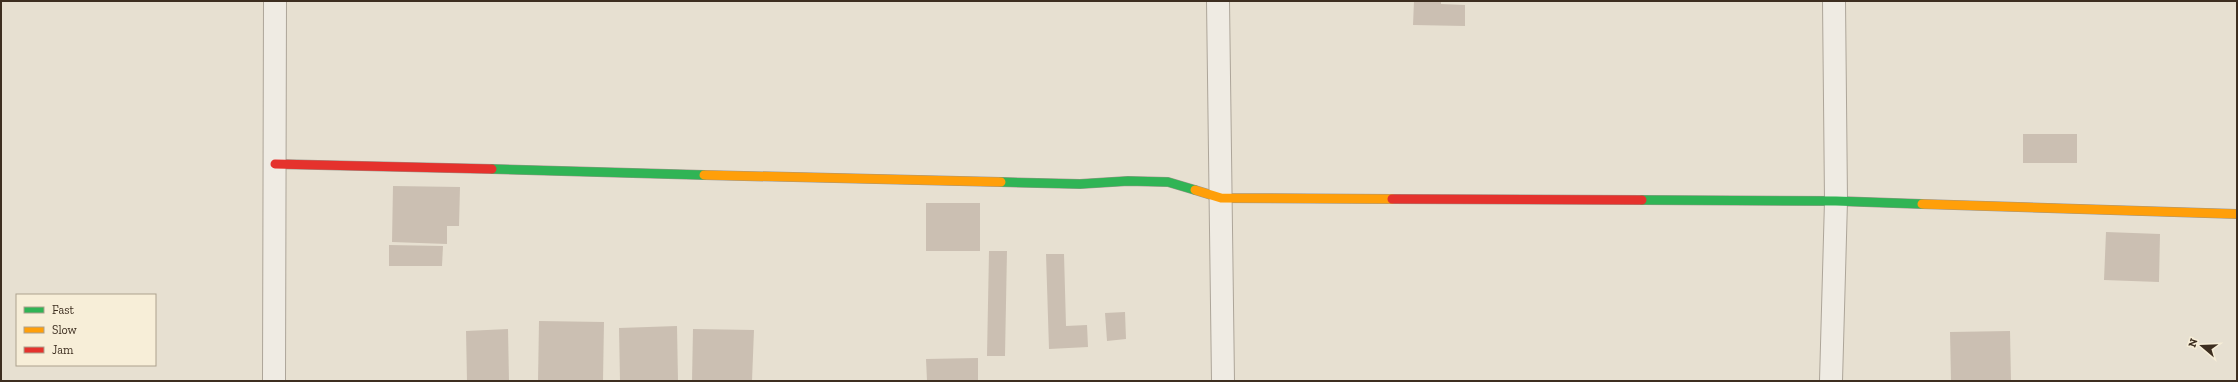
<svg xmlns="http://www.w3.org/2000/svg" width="2238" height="382" viewBox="0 0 2238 382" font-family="'Zilla Slab',serif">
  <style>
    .building { fill: #cbbfb2 }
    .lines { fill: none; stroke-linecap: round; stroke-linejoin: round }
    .street-casing { stroke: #ada599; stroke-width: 24 }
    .fast-casing { stroke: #9c958a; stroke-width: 10 }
    .slow-casing { stroke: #9c958a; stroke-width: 10 }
    .jam-casing { stroke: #9c958a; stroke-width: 10 }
    .street { stroke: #efebe3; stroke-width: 22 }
    .fast { stroke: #30b455; stroke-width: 9 }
    .slow { stroke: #ff9f0a; stroke-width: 9 }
    .jam { stroke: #e5322d; stroke-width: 9 }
  </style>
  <rect width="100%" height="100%" fill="#e7e0d1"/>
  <g class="building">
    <path d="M1414,1H1441V4L1465,5V26L1413,25Z"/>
    <rect x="2023" y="134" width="54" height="29"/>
    <path d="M393,186L460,187L459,226H447V244L392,242Z"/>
    <rect x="926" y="203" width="54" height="48"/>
    <path d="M2106,232L2160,234L2159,282L2104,280Z"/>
    <path d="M389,245L443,246L442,266H389Z"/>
    <path d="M989,251H1007L1005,356H987Z"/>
    <path d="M1046,254H1064L1066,326L1087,325L1088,347L1049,349Z"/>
    <path d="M1125,312L1126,339L1107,341L1105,313Z"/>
    <path d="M539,321L604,322L603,381H538Z"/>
    <path d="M677,326L678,381H620L619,328Z"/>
    <path d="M508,329L509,381H467L466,331Z"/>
    <path d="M693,329L754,330L752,381H692Z"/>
    <path d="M2010,331L2011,381H1951L1950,332Z"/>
    <path d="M978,358V381H927L926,359Z"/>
  </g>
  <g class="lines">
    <defs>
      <g id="street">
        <path d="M1218,1L1223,381"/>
        <path d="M274,381L275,1"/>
        <path d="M1831,381L1836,201L1834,1"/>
      </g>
      <g id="fast">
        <path d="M492,169L704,175"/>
        <path d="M1001,182L1080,184L1128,181L1168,182L1195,190"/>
        <path d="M1642,200L1836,201L1922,204"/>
      </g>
      <g id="slow">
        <path d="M704,175L1001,182"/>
        <path d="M1195,190L1221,198L1392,199"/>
        <path d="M1922,204L2237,214"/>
      </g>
      <g id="jam">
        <path d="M275,164L492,169"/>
        <path d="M1392,199L1642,200"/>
      </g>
    </defs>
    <use href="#street" class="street-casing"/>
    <use href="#fast" class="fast-casing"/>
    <use href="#slow" class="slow-casing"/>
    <use href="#jam" class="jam-casing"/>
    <use href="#street" class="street"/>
    <use href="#fast" class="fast"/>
    <use href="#slow" class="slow"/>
    <use href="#jam" class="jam"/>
  </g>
  <rect width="2238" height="382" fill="none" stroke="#3d2e20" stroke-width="4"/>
  <rect x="16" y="294" width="140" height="72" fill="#f7eed8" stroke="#ada18e"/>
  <rect x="24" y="307" width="20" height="6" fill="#30b455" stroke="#ada18e"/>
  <text x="52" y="314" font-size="12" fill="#3d2e20">Fast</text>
  <rect x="24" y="327" width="20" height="6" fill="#ff9f0a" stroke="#ada18e"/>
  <text x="52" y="334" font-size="12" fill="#3d2e20">Slow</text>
  <rect x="24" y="347" width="20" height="6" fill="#e5322d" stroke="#ada18e"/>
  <text x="52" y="354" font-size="12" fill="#3d2e20">Jam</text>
  <g transform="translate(2202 346) rotate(289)" stroke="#f7eed8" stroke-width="3" paint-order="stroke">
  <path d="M0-3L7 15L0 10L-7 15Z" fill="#3d2e20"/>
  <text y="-6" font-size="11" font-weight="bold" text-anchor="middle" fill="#3d2e20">N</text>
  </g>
</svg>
